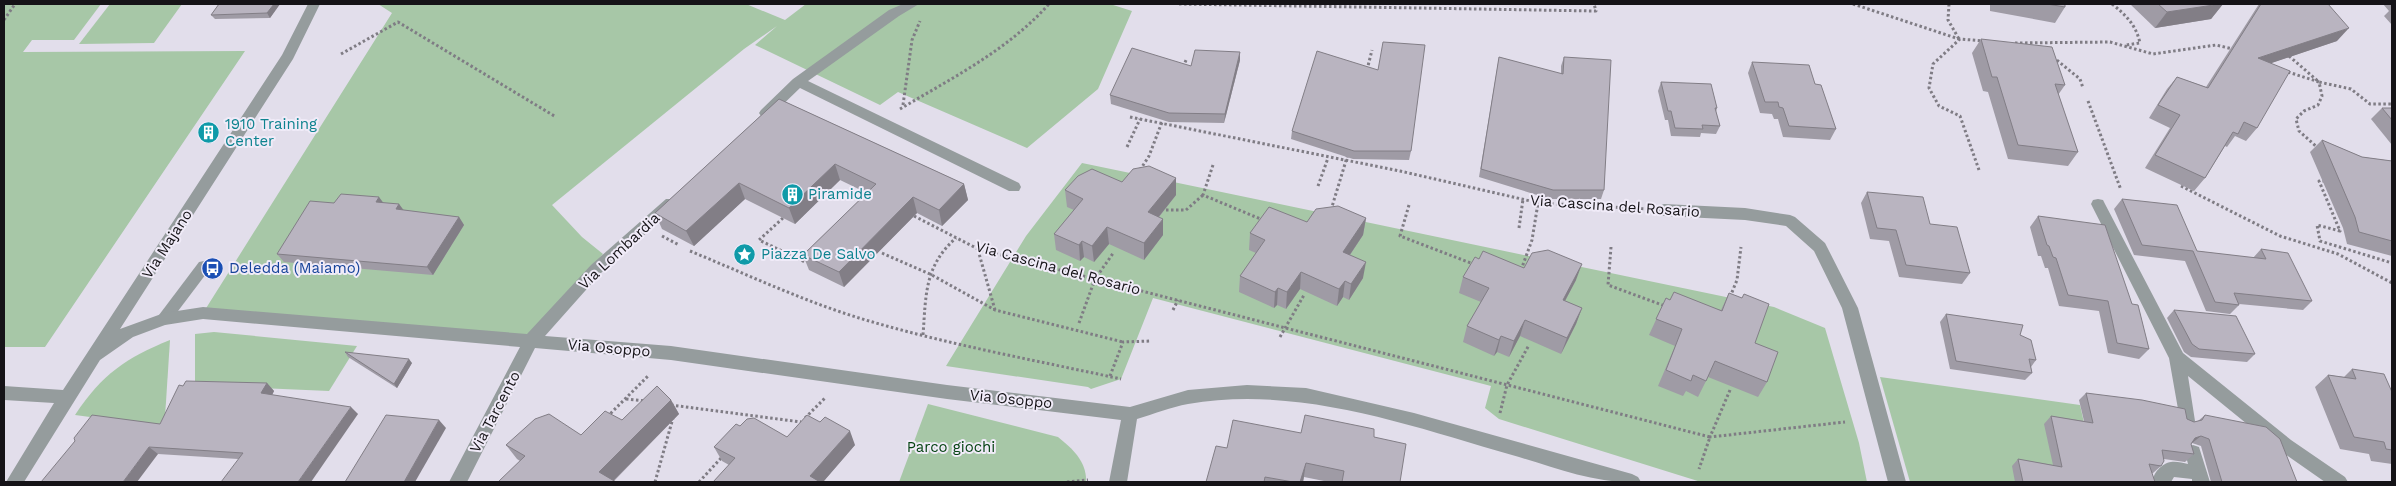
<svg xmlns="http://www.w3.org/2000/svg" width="2396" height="486" viewBox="0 0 2396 486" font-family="'Work Sans',sans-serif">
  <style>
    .green { fill: #a7c7a7 }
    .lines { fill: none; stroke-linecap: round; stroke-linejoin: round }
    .path { stroke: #7f7c84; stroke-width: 3; stroke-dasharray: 2.5 2.5; stroke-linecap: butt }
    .service { fill: #959c9d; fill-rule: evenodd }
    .minor { fill: #959c9d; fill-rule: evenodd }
    .wall { fill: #9f9ba5 }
    .shaded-wall { fill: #827e86 }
    .building { fill: #b9b4c0; stroke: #827e86 }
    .labels { text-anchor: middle; stroke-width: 4; stroke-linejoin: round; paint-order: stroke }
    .culture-label { font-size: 15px; fill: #0d838f; stroke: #f0ebf8; text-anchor: start }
    .street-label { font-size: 15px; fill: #151317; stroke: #f0ebf8 }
    .transit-label { font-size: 15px; fill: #164399; stroke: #f0ebf8; text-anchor: start }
    .park-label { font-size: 15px; fill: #064413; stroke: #f0ebf8 }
  </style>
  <rect width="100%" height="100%" fill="#e2deeb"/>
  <g class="green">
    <path d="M4,4H101L74,40H32L23,52L245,51L45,347H4Z"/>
    <path d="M110,4H182L154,43L79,44Z"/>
    <path d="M378,4H746L785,20L806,4H1110L1132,11L1098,89L1027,148L898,92L880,105L755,45L777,26L744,49L552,205L582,237L603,254L531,341L203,313L392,13Z"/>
    <path d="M1082,163L1774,307L1825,328L1859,443L1867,482H1701L1499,419L1485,408L1491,386L1153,298L1121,379L1091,389L1088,387L946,366L1026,236Z"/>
    <path d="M214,332L357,346L329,391L195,385V334Z"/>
    <path d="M170,340L165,417L158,426L75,415C102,374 126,358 170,340Z"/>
    <path d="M1880,377L2080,405L2091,454L2015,482H1910Z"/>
    <path d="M928,404L1058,437C1073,449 1087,462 1086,482H899Z"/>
  </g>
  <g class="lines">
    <g class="path">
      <path d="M1179,4L1596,11L1594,4"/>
      <path d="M1853,4L1959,39"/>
      <path d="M1949,4L1948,20L1959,39"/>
      <path d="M2112,4C2126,15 2136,25 2140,43L2126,45"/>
      <path d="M4,20L15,4"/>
      <path d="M2015,43L2110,42L2153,54L2216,45L2233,49"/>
      <path d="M341,54L398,22L556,117"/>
      <path d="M2289,56L2319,82L2351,89L2370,104H2392"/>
      <path d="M2053,57L2080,79L2083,88"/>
      <path d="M1183,67L1187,58"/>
      <path d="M1367,70L1372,50"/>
      <path d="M2288,72L2319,82L2322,96L2318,105L2304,111L2296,119L2299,131L2318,148"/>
      <path d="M2088,101L2121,190"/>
      <path d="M903,105L912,40L920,21"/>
      <path d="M900,109C952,78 1008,50 1049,4"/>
      <path d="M1130,117L1400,171L1539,203L1646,209"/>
      <path d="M1127,147L1140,119"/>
      <path d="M1213,165L1203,195L1263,220"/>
      <path d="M1140,170L1149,156L1162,122"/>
      <path d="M1979,170L1960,116L1939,106L1929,88L1933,64L1960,39L1984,41"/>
      <path d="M2325,181H2319L2340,231L2317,225L2320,241L2392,263"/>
      <path d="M1318,186L1328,158"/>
      <path d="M2181,186L2280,236L2338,254L2392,283"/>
      <path d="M1409,205L1400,236L1476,265"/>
      <path d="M1166,210H1186L1203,195"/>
      <path d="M1331,210L1348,154"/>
      <path d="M914,216L978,249L1710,437L1699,469"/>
      <path d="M783,218L759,240L805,262L807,260"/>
      <path d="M1519,228L1523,199"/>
      <path d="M662,236L679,245"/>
      <path d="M1611,247L1608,285L1665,306"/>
      <path d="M978,250L995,310"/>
      <path d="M690,251C746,274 801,300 859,318C945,344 1034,360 1121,379"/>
      <path d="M882,253L930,274L995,310L1123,342"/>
      <path d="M1521,270L1532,240L1540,191"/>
      <path d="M1730,297L1737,280L1741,247"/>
      <path d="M1173,310L1178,300"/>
      <path d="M1079,323L1095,279L1114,252"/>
      <path d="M923,335C926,296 924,266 956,238"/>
      <path d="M1280,337L1304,295"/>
      <path d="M1110,376L1123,342L1150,341"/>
      <path d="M1730,390L1710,437L1845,422"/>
      <path d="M626,399L645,401"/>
      <path d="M671,405L801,422"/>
      <path d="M1500,413L1507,385L1529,345"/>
      <path d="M607,417L649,375"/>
      <path d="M805,418L826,397"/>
      <path d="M655,482L673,418"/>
      <path d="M699,482L723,456"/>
      <path d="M1067,482L1088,480"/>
    </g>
    <path class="service" d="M204,261L209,262L211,266L209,270L169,323L164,325L159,323L157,319L159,315L199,262Z"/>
    <g class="minor">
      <path d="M308,4H320L293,59L120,329L164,313L203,307L527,334L591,265L666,199H676L678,203L676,207L601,273L545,336L671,346L947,385L1130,407L1188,390L1247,385L1306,388L1414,413L1632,474L1638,477L1641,482C1597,485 1554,467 1512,455C1408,425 1298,385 1188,404C1171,407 1154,414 1137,419L1127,482H1109L1121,420L947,399L671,360L535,348L467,482H449L520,347L203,319L165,325L133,337L100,360L24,482H6L54,403L4,400V386L63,390L282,55Z"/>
      <path d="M903,4H919L899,16L808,81L1019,183L1021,187L1019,191H1009L800,88L771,116H761L759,113L761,110L793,79L889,10Z"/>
      <path d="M2098,199L2103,200L2105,204L2183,353L2291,440L2345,477L2348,482H2325L2279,450L2188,376L2195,421L2193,426L2187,428L2181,426L2169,358L2091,204L2093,200Z"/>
      <path d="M1664,204L1745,208L1790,215L1795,217L1825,243L1858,308L1906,482H1888L1842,308L1814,251L1786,226L1745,220L1664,216L1659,214L1657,210L1659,206Z"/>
      <path d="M2193,445L2199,447L2210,482H2192V479L2174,477L2171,482H2153C2152,474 2162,463 2171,462C2176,461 2183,463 2188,464L2185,452L2187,447Z"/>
    </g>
  </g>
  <g class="wall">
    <path d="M219,4H280L270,18L215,19L211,15Z"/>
    <path d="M1990,4H2065V7L2055,23L1990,11Z"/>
    <path d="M2130,4H2223L2211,19L2155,28Z"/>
    <path d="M2259,4H2328L2337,41L2271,63L2257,128L2246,141L2235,136L2227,147L2225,146L2205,178L2194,191L2145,168L2170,128L2149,118L2167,89L2177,77L2206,87Z"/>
    <path d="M2383,4H2392V25L2384,16L2389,11Z"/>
    <path d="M1981,39L2065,85L2058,95L2078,152L2068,166L2008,159L1988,92L1983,91L1972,53Z"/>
    <path d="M1499,57L1561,74V66L1564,57L1604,190L1601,199H1550L1479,177Z"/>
    <path d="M1240,60L1224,123L1169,122L1111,104L1110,95Z"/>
    <path d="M1752,62L1815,84L1836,129L1830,140L1783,137L1778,119H1774L1772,114L1760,113L1748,73Z"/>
    <path d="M1661,82L1717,108L1716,112L1720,126L1716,134L1701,133L1700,137L1671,136L1668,120H1665L1658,91Z"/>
    <path d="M779,99L964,184L968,200L942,226L917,213L844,287L809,270L803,255L867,193L840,180L795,224L745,199L694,246L662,229L655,213Z"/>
    <path d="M2382,108H2392V145L2371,119Z"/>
    <path d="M1292,131L1411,151L1409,160L1353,159L1291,139Z"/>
    <path d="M2322,140L2362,157L2392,161V256L2347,244L2343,228L2310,152Z"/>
    <path d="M1176,178V195L1159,217L1163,235L1144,260L1109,244L1094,262L1084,257L1080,261L1056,250L1054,234L1074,210L1067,207L1065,190L1122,182Z"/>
    <path d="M1867,192L1930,224L1970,273L1962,284L1899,277L1889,241L1870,239L1861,203Z"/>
    <path d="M2122,199L2197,251L2253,258L2261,249L2312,301L2303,310L2239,304V305L2230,314L2206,311L2185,261L2134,255L2114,209Z"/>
    <path d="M334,203H383L399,204L403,210L459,217L464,225L433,275L284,262L277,254Z"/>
    <path d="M2038,216L2132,304L2149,349L2139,359L2108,353L2099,311L2059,306L2048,268H2045L2041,256H2038L2030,227Z"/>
    <path d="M1366,218L1363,235L1350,255L1363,278L1349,300L1343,297L1337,306L1300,289L1286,309L1277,305L1274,308L1239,292L1240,276L1256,253L1249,250L1250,233L1307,222Z"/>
    <path d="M1479,259L1524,268L1576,280L1565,301L1582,308L1576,324L1561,354L1520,336L1509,357L1497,352L1494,356L1463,342L1467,326L1481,302L1459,293L1463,277Z"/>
    <path d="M1729,293L1755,343L1767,382L1758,397L1708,377L1698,397L1686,391L1683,396L1658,386L1675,346L1649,335L1666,298L1670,300L1721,310Z"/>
    <path d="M2174,310L2255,354L2247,362L2191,357L2184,352L2167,318Z"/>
    <path d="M1946,314L2020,335L2036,360L2031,367L2032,373L2025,380L1950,369L1940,322Z"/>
    <path d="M345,352L412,363L397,388L348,357Z"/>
    <path d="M2352,369L2392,392V464L2371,461L2369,454L2340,449L2315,387L2328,375L2344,377Z"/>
    <path d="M267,383L274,391L272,395L358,414L238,459L158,454L41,482L160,424Z"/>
    <path d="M2086,393L2187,419L2194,422L2198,421L2205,415L2297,482H2211L2201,446L2192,443L2191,444L2194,454L2185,462L2164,459L2161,466L2153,473H2152L2155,482H2015L2012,466L2018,459L2053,465L2044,424L2051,416L2084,421L2079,400Z"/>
    <path d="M671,400L679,414L614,481L520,461L517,459L506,445L581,435L622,420Z"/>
    <path d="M740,426L787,437L855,445L823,482H713L729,465L722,461L714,447Z"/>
    <path d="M1301,433L1374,437L1400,482H1329L1304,477L1303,482H1206L1227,448Z"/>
  </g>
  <g class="shaded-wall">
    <path d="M274,4H280L270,18L267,13Z"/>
    <path d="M2220,4H2223L2211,19L2155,28L2167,12Z"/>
    <path d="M2349,28L2337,41L2248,71L2258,58Z"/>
    <path d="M1240,52V60L1224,123L1225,114Z"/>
    <path d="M835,164L840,180L795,224L789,208Z"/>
    <path d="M1176,178V195L1149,229L1148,212Z"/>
    <path d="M739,183L745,199L694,246L686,231Z"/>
    <path d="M964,184L968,200L942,226L939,210Z"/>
    <path d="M379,197L385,205L376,202Z"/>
    <path d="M913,197L917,213L844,287L839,272Z"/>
    <path d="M399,204L405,212L396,209Z"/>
    <path d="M459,217L464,225L433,275L427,267Z"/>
    <path d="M1366,218L1363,235L1341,268L1343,252Z"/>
    <path d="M1163,219V235L1144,260V243Z"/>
    <path d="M1107,227L1109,244L1094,262L1092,246Z"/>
    <path d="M1082,241L1084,257L1080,261L1079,245Z"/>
    <path d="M1366,262L1363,278L1349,300L1351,284Z"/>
    <path d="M1582,264L1576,280L1557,316L1563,300Z"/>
    <path d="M1301,272L1300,289L1286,309L1287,292Z"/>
    <path d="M1345,281L1343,297L1337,306L1339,289Z"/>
    <path d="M1278,288L1277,305L1274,308L1275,292Z"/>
    <path d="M1582,308L1576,324L1561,354L1567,338Z"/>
    <path d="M1525,320L1520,336L1509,357L1514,341Z"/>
    <path d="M1501,336L1497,352L1494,356L1499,340Z"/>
    <path d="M409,359L412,363L397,388L394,384Z"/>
    <path d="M267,383L274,391L269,401L261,393Z"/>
    <path d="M671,400L679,414L612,482L599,472Z"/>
    <path d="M351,407L358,414L311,482H298Z"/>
    <path d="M439,420L446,428L415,482H404Z"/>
    <path d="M850,431L855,445L823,482H813L810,476Z"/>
    <path d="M2201,436L2192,443L2186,445L2195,438Z"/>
    <path d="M149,447L158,454L137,482H123Z"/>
    <path d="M1306,463L1303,482H1300Z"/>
  </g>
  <g class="building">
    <path d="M219,4H274L267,13L211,15Z"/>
    <path d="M2047,4H2065V7Z"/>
    <path d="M2158,4H2220L2167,12Z"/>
    <path d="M2261,4H2328L2349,28L2258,58L2290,71L2257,128L2244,122L2238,134L2233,132L2205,178L2155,155L2180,115L2158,105L2177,77L2208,88Z"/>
    <path d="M1981,39L2052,47L2065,85L2055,84L2078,152L2018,145L1997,77H1992Z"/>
    <path d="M1383,42L1425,45L1411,151H1354L1292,131L1317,51L1378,70Z"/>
    <path d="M1132,48L1191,66L1195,50L1240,52L1225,114L1169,113L1110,95Z"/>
    <path d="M1499,57L1563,74L1564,57L1611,60L1604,190H1553L1481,169Z"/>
    <path d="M1752,62L1809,65L1815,84L1821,85L1836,129L1789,126L1783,108L1779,107L1778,102H1765Z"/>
    <path d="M1661,82L1711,84L1717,108H1715L1720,126L1702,125L1703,129L1675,128L1671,111H1668Z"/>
    <path d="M779,99L964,184L939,210L913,197L839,272L803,255L876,184L835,164L789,208L739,183L686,231L655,213Z"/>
    <path d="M2382,108H2392V120Z"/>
    <path d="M2322,140L2362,157L2392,161V241L2359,232L2355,217Z"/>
    <path d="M1149,166L1176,178L1148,212L1163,219L1144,243L1107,227L1092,246L1082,241L1079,245L1054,234L1083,199L1065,190L1078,176L1092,169L1122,182L1133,169Z"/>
    <path d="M1867,192L1923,197L1930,224L1957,227L1970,273L1906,265L1896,230L1877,228Z"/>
    <path d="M341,194L379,197L376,202L399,204L396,209L459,217L427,267L277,254L310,201L334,203Z"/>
    <path d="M2122,199L2177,205L2197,251L2266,259L2261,249L2288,253L2312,301L2234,293L2239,305L2215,302L2193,251L2142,245Z"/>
    <path d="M1338,206L1366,218L1343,252L1366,262L1351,284L1345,281L1339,289L1301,272L1287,292L1278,288L1275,292L1240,276L1265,240L1250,233L1269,207L1307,222L1316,209Z"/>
    <path d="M2038,216L2105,225L2132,304L2138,305L2149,349L2117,343L2108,301L2068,295L2056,258L2053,257L2049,246L2047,245Z"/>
    <path d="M1548,250L1582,264L1563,300L1582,308L1567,338L1525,320L1514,341L1501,336L1499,340L1467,326L1489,288L1463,277L1475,257L1479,259L1483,251L1524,268L1532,253Z"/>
    <path d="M1674,292L1722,311L1729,293L1742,298L1744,294L1769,304L1755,343L1778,352L1767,382L1715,361L1706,381L1693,375L1691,381L1666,370L1682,329L1656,319L1666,298L1670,300Z"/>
    <path d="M2174,310L2236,316L2255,354L2199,349L2192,344Z"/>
    <path d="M1946,314L2023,325L2020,335L2031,340L2036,360L2029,359L2032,373L1956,361Z"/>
    <path d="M345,352L409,359L394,384Z"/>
    <path d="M2352,369L2384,374L2392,392V450L2386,449L2384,442L2354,437L2328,375L2356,379Z"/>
    <path d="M186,381L267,383L261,393L351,407L298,482H221L243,453L149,447L123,482H41L75,441L74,438L92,415L160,424L179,385L183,386Z"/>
    <path d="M657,386L671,400L599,472L616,482H498L525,456L506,445L535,419L549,414L581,435L605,411L622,420Z"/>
    <path d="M2086,393L2142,400L2185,409L2187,419L2194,422L2202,420L2205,415L2266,427L2280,439L2297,482H2222L2209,439L2201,436L2195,438L2191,444L2194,454L2162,450L2164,461L2161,466L2149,464L2155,482H2023L2018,459L2062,467L2051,416L2093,423Z"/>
    <path d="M386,415L439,420L404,482H345Z"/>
    <path d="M807,415L820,422L825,417L850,431L810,476L820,482H713L735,458L714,447L736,424L740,426L747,419L754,418L787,437Z"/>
    <path d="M1305,415L1374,429V437L1406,444L1400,482H1342L1344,471L1306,463L1300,482H1293L1265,477L1264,482H1206L1216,446L1227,448L1233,420L1301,433Z"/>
  </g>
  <defs>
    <symbol id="building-disc" viewBox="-11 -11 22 22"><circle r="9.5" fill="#0f9aa8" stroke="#f0ebf8"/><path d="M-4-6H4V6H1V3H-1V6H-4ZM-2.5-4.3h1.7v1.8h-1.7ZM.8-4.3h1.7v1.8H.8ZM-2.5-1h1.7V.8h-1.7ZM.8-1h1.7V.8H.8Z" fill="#fff"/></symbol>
    <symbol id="sight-disc" viewBox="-11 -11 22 22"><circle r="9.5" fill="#0f9aa8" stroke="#f0ebf8"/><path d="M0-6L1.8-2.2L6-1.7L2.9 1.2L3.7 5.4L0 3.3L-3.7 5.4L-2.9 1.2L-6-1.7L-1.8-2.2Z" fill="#fff"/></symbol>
    <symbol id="bus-disc" viewBox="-11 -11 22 22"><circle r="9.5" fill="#1a4fb4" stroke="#f0ebf8"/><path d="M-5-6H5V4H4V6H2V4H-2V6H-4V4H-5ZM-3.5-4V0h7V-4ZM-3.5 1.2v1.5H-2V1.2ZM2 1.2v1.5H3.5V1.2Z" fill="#fff"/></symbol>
  </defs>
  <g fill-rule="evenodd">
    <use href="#building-disc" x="196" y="120" width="25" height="25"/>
    <use href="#building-disc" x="780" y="182" width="25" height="25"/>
    <use href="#sight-disc" x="732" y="242" width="25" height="25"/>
    <use href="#bus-disc" x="200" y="256" width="25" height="25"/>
  </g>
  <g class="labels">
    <g class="culture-label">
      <text x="225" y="129">1910 Training<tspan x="225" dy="17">Center</tspan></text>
      <text x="808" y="199">Piramide</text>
      <text x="761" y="259">Piazza De Salvo</text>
    </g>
    <g class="street-label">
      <text transform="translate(1615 206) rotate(4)" y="5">Via Cascina del Rosario</text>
      <text transform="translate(167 244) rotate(-57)" y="5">Via Majano</text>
      <text transform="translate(619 251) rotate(-43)" y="5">Via Lombardia</text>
      <text transform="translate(1058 268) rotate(15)" y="5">Via Cascina del Rosario</text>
      <text transform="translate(609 348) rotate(5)" y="5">Via Osoppo</text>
      <text transform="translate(1011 399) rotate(6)" y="5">Via Osoppo</text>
      <text transform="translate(495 412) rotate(-62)" y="5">Via Tarcento</text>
    </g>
    <g class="transit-label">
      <text x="229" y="273">Deledda (Maiamo)</text>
    </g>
    <g class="park-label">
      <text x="951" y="452">Parco giochi</text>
    </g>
  </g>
  <rect width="2396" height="486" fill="none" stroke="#151317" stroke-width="10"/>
</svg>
